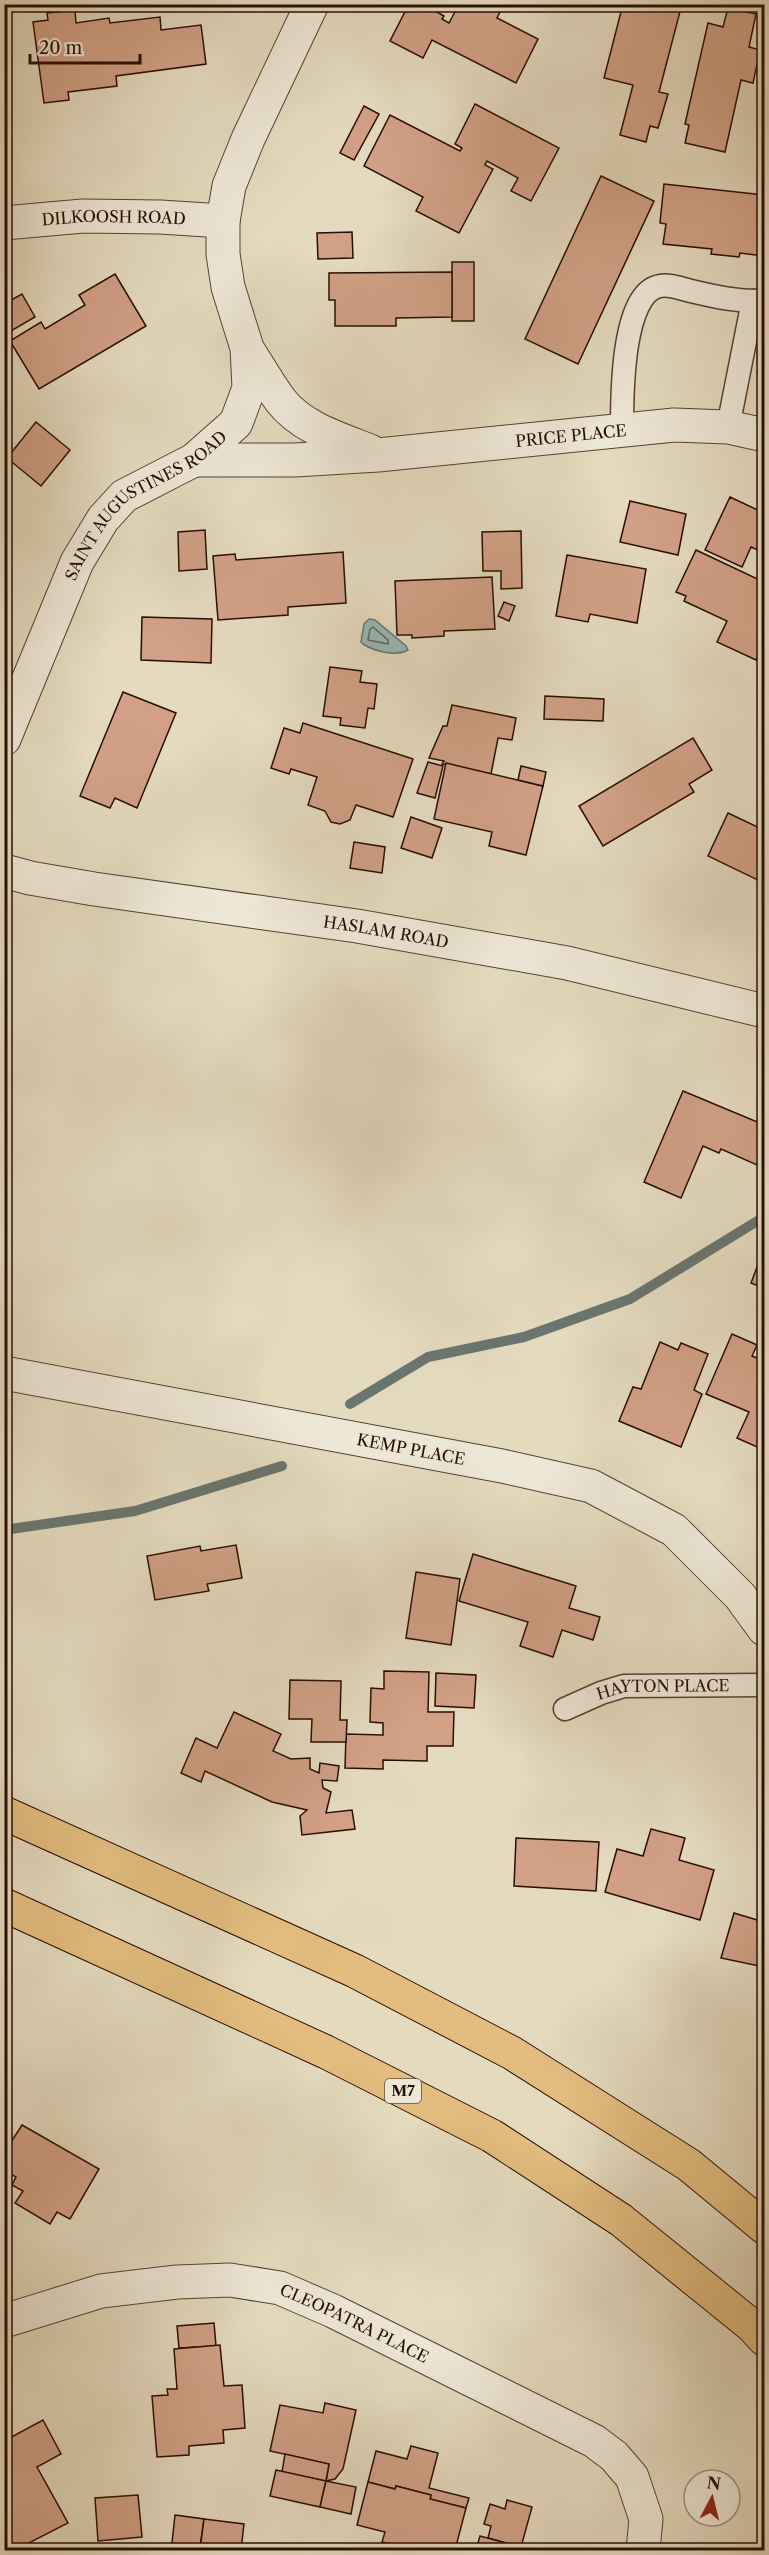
<svg xmlns="http://www.w3.org/2000/svg" width="769" height="2555" viewBox="0 0 769 2555" font-family="'Libre Caslon Text',serif">
  <style>
    .water { fill: #96bab7; stroke: #6a756f; stroke-width: 1.5 }
    .lines { fill: none; stroke-linecap: round; stroke-linejoin: round }
    .shore { stroke: #5f645e; stroke-width: 1.5 }
    .stream { stroke: #6a756f; stroke-width: 10 }
    .building { fill: #d1a086; stroke: #280e04; stroke-width: 1.5 }
    .service-casing { stroke: #574132; stroke-width: 25 }
    .minor-casing { stroke: #574132; stroke-width: 35 }
    .motorway-casing { stroke: #280e04; stroke-width: 35 }
    .service { stroke: #ede7d5; stroke-width: 22 }
    .minor { stroke: #ede7d5; stroke-width: 33 }
    .motorway { stroke: #e2bd7f; stroke-width: 33 }
    .labels { text-anchor: middle; stroke-width: 4.5; stroke-linejoin: round; paint-order: stroke }
    .shield { fill: #ede7d5; stroke: #634f43; stroke-width: 1.5 }
    .shield-label { font-size: 15px; font-weight: bold; fill: #280e04 }
    .street-label { font-size: 16px; fill: #280e04; stroke: #ede7d5 }
  </style>
  <rect width="100%" height="100%" fill="#e4dabe"/>
  <filter id="stains"><feTurbulence type="fractalNoise" baseFrequency=".00333" numOctaves="4"/><feColorMatrix values="0 0 0 0 .2 0 0 0 0 .09 0 0 0 0 .02 0 0 0 .5 -.17"/></filter>
  <radialGradient id="worn" r=".72"><stop offset=".6" stop-color="#630" stop-opacity="0"/><stop offset="1" stop-color="#630" stop-opacity=".3"/></radialGradient>
  <path class="water" d="M369,619L375,620L406,646L408,650C395,657 374,651 363,644L361,642L364,624Z"/>
  <g class="lines">
    <path class="shore" d="M373,627L388,640V644L368,640L370,629Z"/>
    <g class="stream">
      <path d="M350,1404L428,1357L524,1337L630,1299L764,1217"/>
      <path d="M4,1530L135,1511L282,1466"/>
    </g>
  </g>
  <g class="building">
    <path d="M409,4H423L444,16L442,19L449,23L458,6L456,4H504L497,18L538,39L516,83L432,40L423,58L390,41Z"/>
    <path d="M623,4H682L659,92L668,94L658,128L650,126L646,142L620,135L633,85L604,78Z"/>
    <path d="M728,8L756,14L749,47L760,50L753,83L741,80L725,152L685,143L689,125L685,124L708,23L723,27Z"/>
    <path d="M75,10L76,23L109,18L110,23L160,17L161,30L201,25L206,64L116,76L117,86L68,92L69,100L44,103L33,22L48,20L47,13Z"/>
    <path d="M475,104L559,148L531,201L511,191L518,178L487,161L485,165L493,169L459,233L416,211L423,197L364,166L390,115L460,151L462,148L455,144Z"/>
    <path d="M364,106L379,114L354,160L340,153Z"/>
    <path d="M601,176L654,201L578,364L525,339Z"/>
    <path d="M664,184L764,195V256L740,253L739,257L711,254L712,249L663,244L666,224L660,223Z"/>
    <path d="M352,232L353,258L318,259L317,233Z"/>
    <rect x="452" y="262" width="22" height="59"/>
    <path d="M452,272V317L396,318V326H335V300H329V273Z"/>
    <path d="M115,274L146,326L39,389L10,341L41,322L45,329L85,305L79,295Z"/>
    <path d="M22,294L35,317L4,335V304Z"/>
    <path d="M36,422L70,450L41,486L7,458Z"/>
    <path d="M730,497L764,513V536L758,550L751,547L742,567L705,550Z"/>
    <path d="M630,501L686,514L678,555L620,542Z"/>
    <path d="M205,530L207,569L179,571L178,532Z"/>
    <path d="M521,531L522,588L501,589V571H483L482,532Z"/>
    <path d="M696,550L764,582V642L756,660L717,642L727,621L684,601L686,596L676,592Z"/>
    <path d="M343,552L346,603L288,607V615L218,620L213,556L235,554L236,560Z"/>
    <path d="M567,555L646,569L637,623L590,614L588,622L556,616Z"/>
    <path d="M492,577L495,629L444,631V636L412,638V635H397L395,581Z"/>
    <path d="M504,602L515,606L509,621L498,616Z"/>
    <path d="M142,617L212,619L211,663L141,660Z"/>
    <path d="M330,667L362,671L360,682L377,684L374,709L368,708L365,728L340,725L341,718L323,716Z"/>
    <path d="M123,692L176,713L137,808L115,798L110,808L80,796Z"/>
    <path d="M545,696L604,699L603,721L544,719Z"/>
    <path d="M452,705L516,718L512,740L498,738L491,774L442,764L444,761L429,758L443,726H447Z"/>
    <path d="M303,723L413,759L393,817L356,805L350,820L340,824L331,822L325,811L308,805L317,777L291,769L289,774L271,768L284,728L300,733Z"/>
    <path d="M693,738L712,770L689,784L694,792L603,846L579,806Z"/>
    <path d="M428,762L443,766L435,798L417,793Z"/>
    <path d="M446,763L543,786L526,855L489,846L492,832L434,819Z"/>
    <path d="M521,766L546,772L543,786L518,780Z"/>
    <path d="M728,813L764,830V883L708,856Z"/>
    <path d="M411,817L442,828L432,858L401,848Z"/>
    <path d="M354,842L385,847L382,873L350,868Z"/>
    <path d="M683,1091L762,1124L764,1118V1168L721,1149L719,1153L703,1146L681,1198L644,1182Z"/>
    <path d="M763,1251L764,1252V1288L751,1283Z"/>
    <path d="M732,1334L757,1345L752,1356L764,1361V1450L737,1438L749,1412L706,1394Z"/>
    <path d="M660,1342L678,1350L681,1343L708,1354L694,1390L702,1394L681,1447L619,1421L633,1387L641,1389Z"/>
    <path d="M236,1545L242,1578L207,1584L209,1591L155,1600L147,1556L200,1546L201,1551Z"/>
    <path d="M473,1554L576,1586L569,1608L600,1617L593,1640L562,1630L553,1657L520,1646L528,1622L459,1601Z"/>
    <path d="M416,1572L460,1579L451,1645L406,1638Z"/>
    <path d="M384,1671L429,1672L428,1712H454L453,1746H427V1761L383,1760V1769L345,1768L346,1734L383,1735V1723L370,1722L371,1688L384,1689Z"/>
    <path d="M436,1673L476,1675L474,1708L435,1706Z"/>
    <path d="M290,1680L341,1681L340,1720H347L346,1742H311L312,1719H289Z"/>
    <path d="M234,1712L281,1734L273,1751L291,1759L310,1758V1769L319,1773L320,1763L339,1766L337,1781L322,1780L323,1788L331,1792L326,1813L352,1810L355,1829L302,1835L300,1816L307,1810L272,1802L205,1771L201,1782L181,1773L196,1738L217,1748Z"/>
    <path d="M651,1829L685,1838L679,1860L714,1870L700,1920L605,1892L617,1849L643,1856Z"/>
    <path d="M516,1838L599,1842L596,1891L514,1886Z"/>
    <path d="M734,1913L764,1922V1967L721,1958Z"/>
    <path d="M22,2125L99,2169L70,2219L57,2212L50,2224L15,2203L23,2191L12,2185L16,2177L4,2170V2153Z"/>
    <path d="M214,2323L216,2346L179,2348L177,2326Z"/>
    <path d="M220,2345L224,2386L242,2385L245,2428L223,2430L224,2443L189,2446V2455L157,2457L152,2396L168,2395L167,2389H177L174,2349Z"/>
    <path d="M325,2403L356,2410L343,2469L335,2479L326,2481L329,2464L270,2451L280,2405L323,2413Z"/>
    <path d="M43,2420L61,2454L37,2467L68,2523L15,2550L4,2532V2441Z"/>
    <path d="M411,2446L438,2453L429,2488L469,2498L466,2508L430,2499L431,2495L396,2486L395,2489L368,2482L376,2451L407,2459Z"/>
    <path d="M285,2454L329,2464L326,2481L282,2472Z"/>
    <path d="M276,2470L326,2481L320,2507L270,2496Z"/>
    <path d="M326,2481L356,2487L351,2514L320,2507Z"/>
    <path d="M368,2482L395,2489L396,2486L431,2495L430,2499L466,2508L455,2550H417L382,2542L385,2532L357,2525Z"/>
    <path d="M138,2495L142,2537L98,2541L95,2498Z"/>
    <path d="M507,2500L532,2507L521,2547L488,2538L491,2526L484,2524L490,2504L505,2509Z"/>
    <path d="M175,2515L204,2519L200,2547L172,2543Z"/>
    <path d="M204,2519L244,2524L241,2550H200Z"/>
    <path d="M480,2536L524,2548V2550H476Z"/>
  </g>
  <g class="lines">
    <defs>
      <g id="service">
        <path d="M728,427L753,301"/>
        <path d="M622,430C622,400 621,292 660,286C669,284 682,289 691,291C716,297 739,302 764,301"/>
        <path id="s1" d="M565,1709L601,1693L624,1686L764,1685"/>
      </g>
      <g id="minor">
        <path id="s2" d="M4,223L83,216L160,217L223,221"/>
        <path d="M248,350C259,367 269,385 281,401C302,428 340,439 370,451"/>
        <path id="s3" d="M194,460H295L378,455L674,425L728,427L764,435"/>
        <path id="s4" d="M4,739L77,562L103,519L124,496L194,460L236,423L249,388L247,348L228,287L223,254V221L229,186L248,139L312,4"/>
        <path id="s5" d="M4,871L30,878L94,889L357,926L567,963L764,1011"/>
        <path id="s6" d="M4,1373L502,1466L591,1486L674,1530L740,1596L764,1629"/>
        <path id="s7" d="M4,2321L101,2291L177,2282L230,2280L280,2288L333,2311L594,2441L614,2456L632,2477L646,2519L643,2550"/>
      </g>
      <g id="motorway">
        <path d="M4,1813L355,1971L512,2053L689,2165L764,2227"/>
        <path d="M4,1905L326,2052L492,2136L621,2220L752,2326L764,2339"/>
      </g>
    </defs>
    <use href="#service" class="service-casing"/>
    <use href="#minor" class="minor-casing"/>
    <use href="#motorway" class="motorway-casing"/>
    <use href="#service" class="service"/>
    <use href="#minor" class="minor"/>
    <use href="#motorway" class="motorway"/>
  </g>
  <g class="labels">
    <rect class="shield" x="385" y="2079" width="36" height="24" rx="4.5"/>
    <g class="shield-label">
      <text x="403" y="2096">M7</text>
    </g>
    <g class="street-label">
      <text dy="6" stroke="none"><textPath href="#s2" startOffset="110">DILKOOSH ROAD</textPath></text>
      <text dy="6" stroke="none"><textPath href="#s3" startOffset="378">PRICE PLACE</textPath></text>
      <text dy="6" stroke="none"><textPath href="#s4" startOffset="282">SAINT AUGUSTINES ROAD</textPath></text>
      <text dy="6" stroke="none"><textPath href="#s5" startOffset="387">HASLAM ROAD</textPath></text>
      <text dy="6" stroke="none"><textPath href="#s6" startOffset="414">KEMP PLACE</textPath></text>
      <text dy="6" stroke="none"><textPath href="#s1" startOffset="102">HAYTON PLACE</textPath></text>
      <text dy="6" stroke="none"><textPath href="#s7" startOffset="364">CLEOPATRA PLACE</textPath></text>
    </g>
  </g>
  <rect width="769" height="2555" fill="none" stroke="#e4dabe" stroke-width="24"/>
  <rect x="6" y="6" width="757" height="2543" fill="none" stroke="#280e04" stroke-width="3"/>
  <rect x="12" y="12" width="745" height="2531" fill="none" stroke="#280e04" stroke-width="1.5"/>
  <g transform="translate(712 2498) rotate(7)"><circle r="28" fill="#ede7d5" stroke="#9e9081" stroke-width="1.5"/>
  <path d="M0-4.5L10 22L0 15L-10 22Z" fill="#8f2418"/>
  <text y="-9" font-size="16" font-weight="bold" text-anchor="middle" fill="#280e04">N</text>
  </g>
  <path d="M30 54v9h110v-9" fill="none" stroke="#280e04" stroke-width="3"/>
  <text x="39" y="54" font-size="18" fill="#280e04" stroke="#ede7d5" stroke-width="4.5" paint-order="stroke">20 m</text>
  <rect width="100%" height="100%" filter="url(#stains)"/>
  <rect width="100%" height="100%" fill="url(#worn)"/>
</svg>
